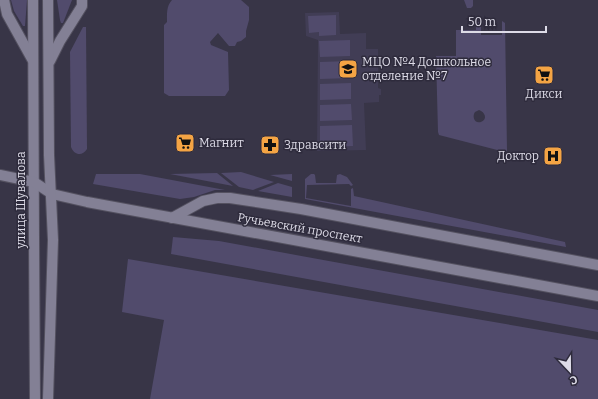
<svg xmlns="http://www.w3.org/2000/svg" width="598" height="399" viewBox="0 0 598 399" font-family="Bitter,serif">
  <style>
    .built { fill: #413d55 }
    .green { fill: #514b6c; fill-rule: evenodd }
    .lines { fill: none; stroke-linecap: round; stroke-linejoin: round }
    .minor-casing { stroke: #545160; stroke-width: 12 }
    .minor { stroke: #838095; stroke-width: 10 }
    .labels { text-anchor: middle; stroke-width: 3; stroke-linejoin: round; paint-order: stroke }
    .poi-label { font-size: 12px; fill: #dddbe7; stroke: #2e2b3c; text-anchor: start }
    .street-label { font-size: 12px; fill: #dddbe7; stroke: #2e2b3c }
  </style>
  <rect width="100%" height="100%" fill="#383547"/>
  <path class="built" d="M339,12L340,34L366,33V49H378V88L381,89V95H379V102L364,103L366,150L317,151L318,40L306,36L305,13Z"/>
  <g class="green">
    <path d="M11,0H27L25,26H23L14,11Z"/>
    <path d="M57,0H72L63,23H61L60,20Z"/>
    <path d="M172,0H241L249,7V20L246,31V37L241,41L237,42L235,46H229L218,33L210,42L211,45L228,52L229,90L225,96H169L164,93V25L167,22C167,15 166,6 172,0Z"/>
    <path d="M464,0H473V6L471,8H467Z"/>
    <path d="M336,15V35L319,36V32L309,33L308,16Z"/>
    <path d="M502,21L505,23L507,151L505,152L439,135L438,132L436,56H456V30H476V22H481V35H502ZM479,110C485,112 488,119 481,122C474,124 472,116 475,112Z"/>
    <path d="M83,27H86L87,149C82,157 74,155 71,147L70,52Z"/>
    <path d="M350,40V56L320,57L319,41Z"/>
    <path d="M350,61L351,78L320,79V62Z"/>
    <path d="M351,83V99L320,100V84Z"/>
    <path d="M351,104L352,120L320,121V105Z"/>
    <path d="M352,125L353,146L320,147V126Z"/>
    <path d="M241,172L274,182L253,190L239,187L221,173Z"/>
    <path d="M217,173L233,186L170,174Z"/>
    <path d="M96,174H140L225,190H215L194,197L180,199L93,184Z"/>
    <path d="M292,174V181L270,175Z"/>
    <path d="M311,174H314L315,175L316,183H336L337,175L340,174L347,177L353,185L351,186L349,184L307,185L306,198L351,206V189L353,188L354,196L565,242L566,247L305,199V179Z"/>
    <path d="M278,183L292,187V197L258,191Z"/>
    <path d="M173,237L219,241L598,310V332L171,254Z"/>
    <path d="M128,259L598,340V399H150L164,320L122,312Z"/>
  </g>
  <g class="lines">
    <defs>
      <g id="minor">
        <path d="M4,0L7,14L32,59"/>
        <path d="M33,0L34,236L35,399"/>
        <path d="M50,61L60,41L82,6V0"/>
        <path d="M0,175L34,182L52,194L87,202L598,296"/>
        <path d="M172,218L203,201L217,198H230L301,209L598,265"/>
        <path d="M48,399L53,240L49,155L48,0"/>
      </g>
    </defs>
    <use href="#minor" class="minor-casing"/>
    <use href="#minor" class="minor"/>
  </g>
  <defs>
    <symbol id="school-square" viewBox="-11 -11 22 22"><rect x="-9" y="-9" width="18" height="18" rx="4" fill="#f4a444" stroke="#2e2b3c"/><path d="M0-5L7-2L0 1L-7-2ZM-4 1L0 2.5L4 1V4Q0 6-4 4Z" fill="#111"/></symbol>
    <symbol id="supermarket-square" viewBox="-11 -11 22 22"><rect x="-9" y="-9" width="18" height="18" rx="4" fill="#f4a444" stroke="#2e2b3c"/><path d="M-6-5.5h2.5l.6 2H6L4.5 2H-2.5L-4.4-4H-6ZM-1.5 3.2a1.3 1.3 0 1 0 .1 0ZM3 3.2a1.3 1.3 0 1 0 .1 0Z" fill="#111"/></symbol>
    <symbol id="pharmacy-square" viewBox="-11 -11 22 22"><rect x="-9" y="-9" width="18" height="18" rx="4" fill="#f4a444" stroke="#2e2b3c"/><path d="M-2-6h4v4h4v4h-4v4h-4v-4h-4v-4h4Z" fill="#111"/></symbol>
    <symbol id="hospital-square" viewBox="-11 -11 22 22"><rect x="-9" y="-9" width="18" height="18" rx="4" fill="#f4a444" stroke="#2e2b3c"/><path d="M-5-5h3v3.5h4V-5h3V5h-3V1.5h-4V5h-3Z" fill="#111"/></symbol>
  </defs>
  <g fill-rule="evenodd">
    <use href="#school-square" x="337" y="58" width="22" height="22"/>
    <use href="#supermarket-square" x="533" y="64" width="22" height="22"/>
    <use href="#supermarket-square" x="174" y="132" width="22" height="22"/>
    <use href="#pharmacy-square" x="259" y="134" width="22" height="22"/>
    <use href="#hospital-square" x="542" y="145" width="22" height="22"/>
  </g>
  <g class="labels">
    <g class="poi-label">
      <text x="362" y="66">МЦО №4 Дошкольное<tspan x="362" dy="14">отделение №7</tspan></text>
      <text x="544" y="98" text-anchor="middle">Дикси</text>
      <text x="199" y="147">Магнит</text>
      <text x="284" y="149">Здравсити</text>
      <text x="539" y="160" text-anchor="end">Доктор</text>
    </g>
    <g class="street-label">
      <text transform="translate(21 200) rotate(-90)" y="4">улица Шувалова</text>
      <text transform="translate(300 228) rotate(10)" y="4">Ручьевский проспект</text>
    </g>
  </g>
  <g transform="translate(570 371) rotate(158)" stroke="#2e2b3c" stroke-width="3" paint-order="stroke">
  <path d="M0-3L7 15L0 10L-7 15Z" fill="#dddbe7"/>
  <text y="-6" font-size="11" font-weight="bold" text-anchor="middle" fill="#dddbe7">С</text>
  </g>
  <path d="M462 26v6h84v-6" fill="none" stroke="#dddbe7" stroke-width="2"/>
  <text x="468" y="26" font-size="12" fill="#dddbe7" stroke="#2e2b3c" stroke-width="3" paint-order="stroke">50 m</text>
</svg>
